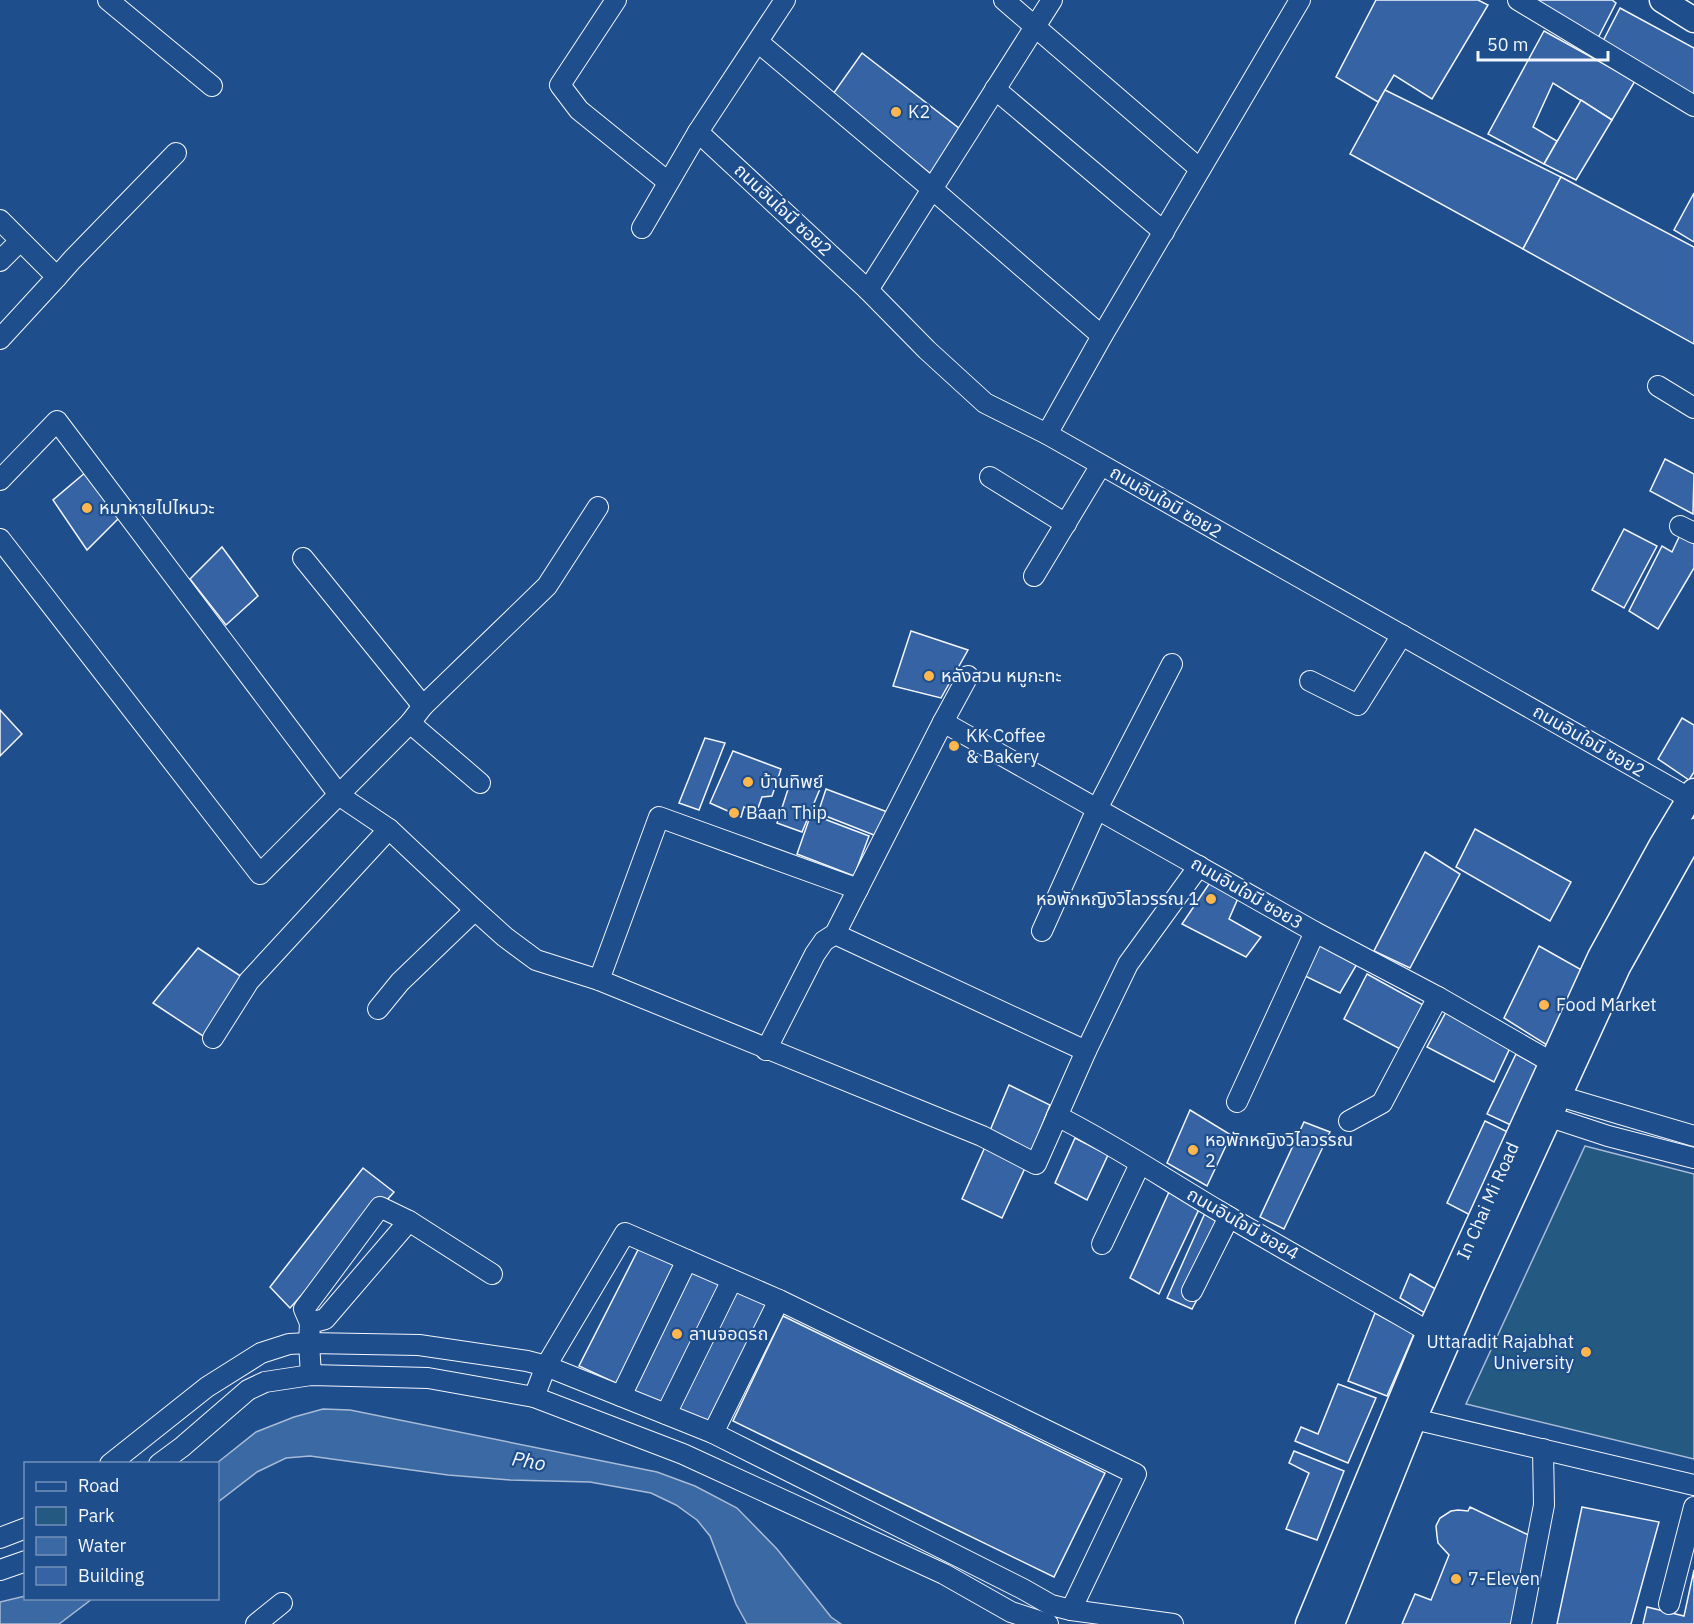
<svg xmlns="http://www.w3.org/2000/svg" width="1694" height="1624" viewBox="0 0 1694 1624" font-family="'IBM Plex Sans','Noto Sans Thai',sans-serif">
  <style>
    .green { fill: #245a82; stroke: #a8bbd7; stroke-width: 1.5 }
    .water { fill: #3b69a3; stroke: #a8bbd7; stroke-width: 1.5 }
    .building { fill: #3563a3; stroke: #f2f6ff; stroke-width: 1.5 }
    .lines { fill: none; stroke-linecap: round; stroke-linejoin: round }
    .minor-casing { stroke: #f2f6ff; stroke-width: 22 }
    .major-casing { stroke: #f2f6ff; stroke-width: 27 }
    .minor { stroke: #1f4e8c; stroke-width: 20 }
    .major { stroke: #1f4e8c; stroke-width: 24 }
    .poi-dot { fill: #ffb74d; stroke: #1f4e8c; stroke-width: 2 }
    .labels { text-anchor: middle; stroke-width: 4.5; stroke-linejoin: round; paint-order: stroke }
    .poi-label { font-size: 18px; fill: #f2f6ff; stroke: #1f4e8c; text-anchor: start }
    .street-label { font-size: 18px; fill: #f2f6ff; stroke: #1f4e8c }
    .water-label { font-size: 20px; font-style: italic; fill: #f2f6ff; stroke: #1f4e8c }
  </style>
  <rect width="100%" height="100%" fill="#1f4e8c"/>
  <path class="green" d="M1585,1146L1694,1174V1459L1466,1404Z"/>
  <g class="water">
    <path d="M323,1409L350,1410L657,1472L695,1486L737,1508L777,1549L831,1617L841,1624H747L736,1604L710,1536L697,1520L676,1505L651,1493L590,1482L510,1480L448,1475L310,1456L286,1458L257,1472L218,1502L217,1463L256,1432L294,1417Z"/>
    <path d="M25,1596L26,1598L92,1599L59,1624H0V1602Z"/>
  </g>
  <g class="building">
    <path d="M1376,0H1478L1488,5L1432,99L1394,75L1378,102L1336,77Z"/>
    <path d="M1526,0H1612L1616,3L1596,42Z"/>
    <path d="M1620,8L1694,48V100L1601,45Z"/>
    <path d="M1544,31L1635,81L1612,120L1553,83L1533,127L1557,141L1544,164L1488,134Z"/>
    <path d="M862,53L960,129L932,175L833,94Z"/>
    <path d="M1385,90L1561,177L1523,249L1350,154Z"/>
    <path d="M1581,100L1612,120L1576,180L1544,164Z"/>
    <path d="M1561,177L1694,247V344L1523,249Z"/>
    <path d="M1694,193V242L1674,230Z"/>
    <path d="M1665,459L1694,474L1693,514L1650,491Z"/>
    <path d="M86,472L121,516L87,550L53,500Z"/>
    <path d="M1624,529L1657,546L1624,608L1592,590Z"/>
    <path d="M1680,535L1694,543V568L1658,629L1629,611L1662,546L1672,552Z"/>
    <path d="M222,547L258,596L226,625L190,579Z"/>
    <path d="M911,631L968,650L941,698L893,686Z"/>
    <path d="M0,710L22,734L0,756Z"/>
    <path d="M1682,718L1694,725V772L1689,780L1658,759Z"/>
    <path d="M705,738L725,743L699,810L679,803Z"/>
    <path d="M733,751L781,769L772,796L762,797L757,811L744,807L741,817L710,803Z"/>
    <path d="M793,774L822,784L802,832L777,823Z"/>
    <path d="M826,789L890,813L879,837L818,813Z"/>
    <path d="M811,814L869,836L854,876L797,854Z"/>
    <path d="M1475,829L1571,882L1550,921L1456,867Z"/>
    <path d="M1425,852L1460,874L1410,968L1374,951Z"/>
    <path d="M1211,881L1239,896L1229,919L1261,937L1246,957L1182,924Z"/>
    <path d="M1320,941L1357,964L1340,993L1305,976Z"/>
    <path d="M1539,946L1587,973L1550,1047L1504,1018Z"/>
    <path d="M198,948L242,977L206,1038L153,1003Z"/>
    <path d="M1367,974L1425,1006L1402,1050L1344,1019Z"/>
    <path d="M1446,1012L1510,1048L1494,1082L1427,1047Z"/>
    <path d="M1516,1054L1543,1069L1513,1126L1487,1114Z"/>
    <path d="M1009,1085L1050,1105L1031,1153L989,1133Z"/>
    <path d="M1190,1110L1231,1135L1207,1186L1167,1163Z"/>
    <path d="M1485,1121L1512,1134L1474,1217L1447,1203Z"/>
    <path d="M1304,1122L1330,1132L1284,1229L1260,1217Z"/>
    <path d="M1075,1138L1108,1155L1087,1200L1055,1183Z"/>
    <path d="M985,1147L1025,1168L1002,1218L962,1199Z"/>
    <path d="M363,1168L394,1192L290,1308L270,1287Z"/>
    <path d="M1169,1192L1200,1207L1159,1294L1130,1278Z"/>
    <path d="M1205,1213L1234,1230L1192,1309L1167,1298Z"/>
    <path d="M641,1244L775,1302L713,1428L579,1366Z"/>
    <path d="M1410,1274L1439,1291L1428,1315L1400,1298Z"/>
    <path d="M1375,1313L1414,1334L1387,1396L1348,1381Z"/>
    <path d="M783,1316L1105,1473L1054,1577L733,1421Z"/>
    <path d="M1338,1384L1376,1398L1348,1463L1295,1441L1301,1427L1318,1434Z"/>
    <path d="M1294,1451L1344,1471L1317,1540L1286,1529L1309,1473L1289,1463Z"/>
    <path d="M1470,1507L1543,1542L1514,1624H1402L1415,1594L1431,1600L1449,1555L1438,1543L1437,1536L1436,1526L1440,1518L1451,1511L1458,1510L1468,1511Z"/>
    <path d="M1582,1507L1659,1522L1631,1624H1557Z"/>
    <path d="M1694,1570V1624H1643L1647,1607L1684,1616Z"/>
  </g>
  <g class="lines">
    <defs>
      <g id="minor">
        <path d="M108,0L212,86"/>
        <path d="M616,0L560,85L579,110L668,182"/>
        <path d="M1004,0L1200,169"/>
        <path d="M1518,0L1694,106"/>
        <path d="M758,42L931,188L1102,336"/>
        <path d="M995,89L1164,232"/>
        <path d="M698,132L868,290L927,350L985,403L1047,434L1689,798"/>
        <path d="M0,220L57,277L72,260L176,153"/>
        <path d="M642,228L698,132L785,0"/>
        <path d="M0,261L20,241"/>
        <path d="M868,290L1052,0"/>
        <path d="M0,339L57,277"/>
        <path d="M1658,386L1694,408"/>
        <path d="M1047,434L1102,336L1300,0"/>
        <path d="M990,477L1066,524"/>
        <path d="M0,480L57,421L340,796L389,829L475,910L505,937L536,960L599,980L982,1136L1036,1164L1086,1051L1128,964L1199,866"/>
        <path d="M1680,526L1694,533"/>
        <path d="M0,539L260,874L410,723L423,706L547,586L598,507"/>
        <path d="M303,558L423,706"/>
        <path d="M1034,576L1101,465"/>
        <path d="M1310,681L1358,705L1402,635"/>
        <path d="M943,722L1315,932L1438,997L1551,1062"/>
        <path d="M410,723L480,783"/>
        <path d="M1042,931L1097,809L1172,664"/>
        <path d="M835,934L1086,1051"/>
        <path d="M599,980L659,817L858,889"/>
        <path d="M378,1009L400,982L475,910"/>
        <path d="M213,1038L249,981L389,829"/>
        <path d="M766,1050L815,954L824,941L835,934L943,722L968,676"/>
        <path d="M1545,1090L1559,1096L1694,1136"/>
        <path d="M1237,1102L1315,932"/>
        <path d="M1535,1112L1608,1136L1694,1158"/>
        <path d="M1057,1116C1113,1144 1165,1179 1219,1211C1288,1252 1359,1291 1429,1332"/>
        <path d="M1349,1121L1382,1103L1438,997"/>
        <path d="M1102,1244L1140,1164"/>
        <path d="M1192,1291L1229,1217"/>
        <path d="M310,1323L304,1309L380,1207L409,1221L492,1274"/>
        <path d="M311,1375L309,1343L310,1323L325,1319L409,1221"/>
        <path d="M621,1396L687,1260"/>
        <path d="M534,1397L546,1366L625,1233L779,1300L1136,1474L1071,1610"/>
        <path d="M666,1414L732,1280"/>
        <path d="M1414,1419L1694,1485"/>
        <path d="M713,1433L779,1300"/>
        <path d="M110,1464L207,1387L261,1353L289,1344L309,1343L419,1345L527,1361L546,1366L713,1433L1023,1589L1051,1605L1071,1610L1173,1624"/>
        <path d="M159,1464L182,1447L248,1390L265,1382L311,1375L428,1378L534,1397L683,1454L944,1574L1011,1612L1048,1624"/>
        <path d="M0,1538L26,1528"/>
        <path d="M0,1570L26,1561"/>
        <path d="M1669,1604L1694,1507"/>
        <path d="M256,1624L282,1603"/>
        <path d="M1521,1624L1544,1505L1543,1449"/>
      </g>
      <g id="major">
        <path d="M1662,0L1694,20"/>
        <path d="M1308,1624L1429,1332L1600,957L1661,846L1694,791"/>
        <path d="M1332,1624L1414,1419L1472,1286L1618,967L1694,831"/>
      </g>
    </defs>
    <use href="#minor" class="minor-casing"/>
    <use href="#major" class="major-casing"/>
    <use href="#minor" class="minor"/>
    <use href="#major" class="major"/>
  </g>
  <g class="poi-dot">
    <circle cx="896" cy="112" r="6"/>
    <circle cx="87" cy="508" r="6"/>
    <circle cx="929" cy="676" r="6"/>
    <circle cx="954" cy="746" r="6"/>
    <circle cx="748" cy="782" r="6"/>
    <circle cx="734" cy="813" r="6"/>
    <circle cx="1211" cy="899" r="6"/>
    <circle cx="1544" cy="1005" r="6"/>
    <circle cx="1193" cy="1150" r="6"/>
    <circle cx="677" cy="1334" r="6"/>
    <circle cx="1586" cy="1352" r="6"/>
    <circle cx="1456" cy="1579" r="6"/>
  </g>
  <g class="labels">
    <g class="poi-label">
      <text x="908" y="118">K2</text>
      <text x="99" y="514">หมาหายไปไหนวะ</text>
      <text x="941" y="682">หลังสวน หมูกะทะ</text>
      <text x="966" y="742">KK Coffee<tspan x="966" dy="21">&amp; Bakery</tspan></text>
      <text x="760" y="788">บ้านทิพย์</text>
      <text x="746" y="819">Baan Thip</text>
      <text x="1199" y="905" text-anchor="end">หอพักหญิงวิไลวรรณ 1</text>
      <text x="1556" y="1011">Food Market</text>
      <text x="1205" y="1146">หอพักหญิงวิไลวรรณ<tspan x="1205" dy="21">2</tspan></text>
      <text x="689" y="1340">ลานจอดรถ</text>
      <text x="1574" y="1348" text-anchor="end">Uttaradit Rajabhat<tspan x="1574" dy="21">University</tspan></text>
      <text x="1468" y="1585">7-Eleven</text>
    </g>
    <g class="street-label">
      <text transform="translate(783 210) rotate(43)" y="6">ถนนอินใจมี ซอย2</text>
      <text transform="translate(1166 502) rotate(30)" y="6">ถนนอินใจมี ซอย2</text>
      <text transform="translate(1589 741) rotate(30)" y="6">ถนนอินใจมี ซอย2</text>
      <text transform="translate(1247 893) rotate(30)" y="6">ถนนอินใจมี ซอย3</text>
      <text transform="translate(1488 1201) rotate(-66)" y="6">In Chai Mi Road</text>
      <text transform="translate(1243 1224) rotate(30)" y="6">ถนนอินใจมี ซอย4</text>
    </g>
    <g class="water-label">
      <text transform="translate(529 1461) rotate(10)" y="7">Pho</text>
    </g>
  </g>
  <rect x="24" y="1462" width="195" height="138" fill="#1f4e8c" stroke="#7391ba" stroke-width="1.5"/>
  <rect x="36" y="1482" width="30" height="9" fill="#1f4e8c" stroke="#7391ba" stroke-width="1.5"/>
  <text x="78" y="1492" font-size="18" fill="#f2f6ff">Road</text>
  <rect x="36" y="1507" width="30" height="18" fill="#245a82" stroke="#7391ba" stroke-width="1.5"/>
  <text x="78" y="1522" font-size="18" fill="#f2f6ff">Park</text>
  <rect x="36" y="1537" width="30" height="18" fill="#3b69a3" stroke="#7391ba" stroke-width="1.5"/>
  <text x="78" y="1552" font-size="18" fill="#f2f6ff">Water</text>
  <rect x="36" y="1567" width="30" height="18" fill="#3563a3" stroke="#7391ba" stroke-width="1.5"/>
  <text x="78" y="1582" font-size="18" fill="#f2f6ff">Building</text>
  <path d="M1478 51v9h130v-9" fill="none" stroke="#f2f6ff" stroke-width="3"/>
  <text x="1487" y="51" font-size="18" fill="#f2f6ff" stroke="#1f4e8c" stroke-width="4.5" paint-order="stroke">50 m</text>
</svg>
